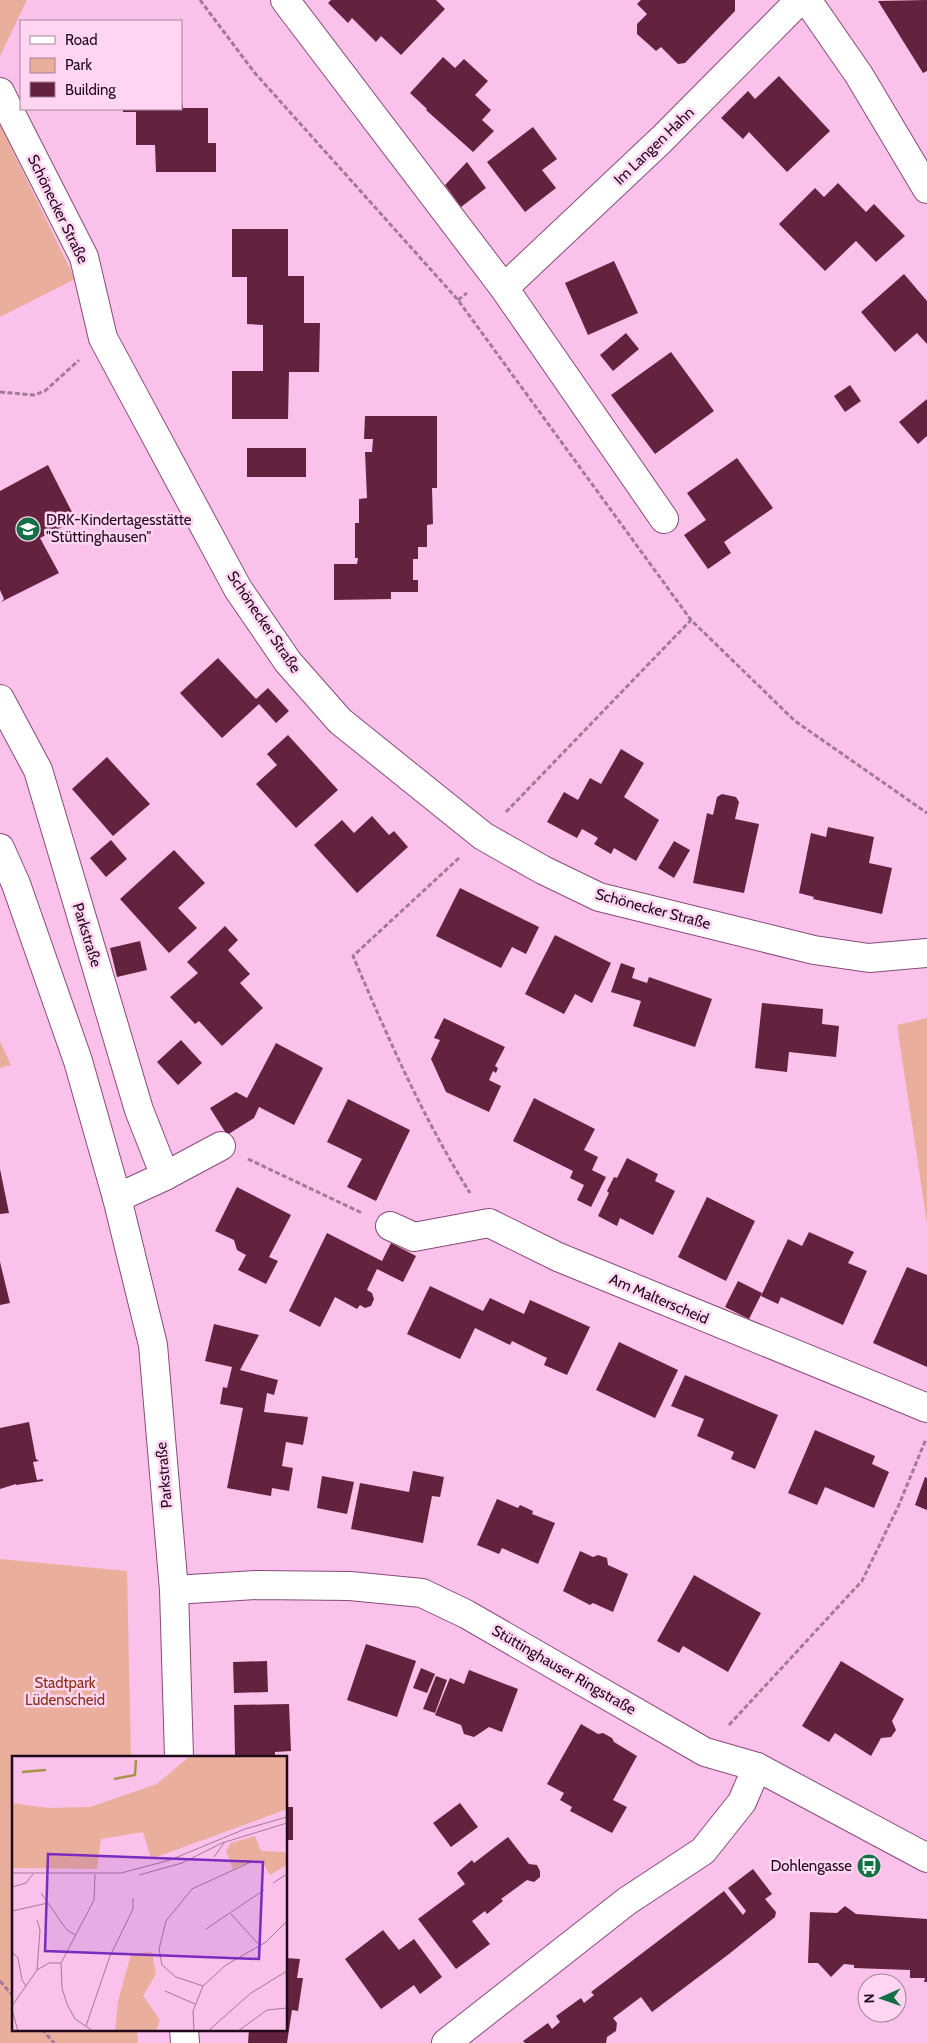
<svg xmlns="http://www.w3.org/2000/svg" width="927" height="2043" viewBox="0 0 927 2043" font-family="Cabin,sans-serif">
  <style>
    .green { fill: #eaae9c }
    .building { fill: #63233e }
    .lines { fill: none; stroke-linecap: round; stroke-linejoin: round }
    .minor-casing { stroke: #874b78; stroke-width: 30 }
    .path { stroke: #a47998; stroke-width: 3; stroke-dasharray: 5 2.5; stroke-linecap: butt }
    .minor { stroke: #fff; stroke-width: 28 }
    .labels { text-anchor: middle; stroke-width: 5; stroke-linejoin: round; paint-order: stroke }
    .street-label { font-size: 15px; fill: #21091c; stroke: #ffd5f2 }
    .poi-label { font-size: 15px; fill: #21091c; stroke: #ffd5f2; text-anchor: start }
    .park-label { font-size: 15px; fill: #883015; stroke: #ffd5f2 }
    .inset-river { fill: none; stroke: #a5944a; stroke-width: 2.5 }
    .inset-road { fill: none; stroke: #a37898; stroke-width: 1 }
    .view { fill: #7b2cbf; fill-opacity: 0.15; stroke: #7b2cbf; stroke-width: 2.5 }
    .inset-edge { fill: none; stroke: #21091c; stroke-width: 2.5 }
  </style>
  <rect width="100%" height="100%" fill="#fac2ea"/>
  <g class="green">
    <path d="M0,0H27L0,56Z"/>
    <path d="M0,125L75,279L0,317Z"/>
    <path d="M927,1018V1223L897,1025Z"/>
    <path d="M0,1041L11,1065L0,1068Z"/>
    <path d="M0,1559L127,1571L131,1757H14V2029H137L138,2043H0Z"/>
  </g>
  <g class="building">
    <path d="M331,0H436L445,9L401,55L381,36L376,42L352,18L348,23L328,3Z"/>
    <path d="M641,0H735V11L685,63L678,64L661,47L656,51L637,34V24L647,14L637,4Z"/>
    <path d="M927,0V71L923,73L878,1Z"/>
    <path d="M443,57L455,68L464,59L488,81L475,95L491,110L482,120L494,131L473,152L426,110L427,109L410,93Z"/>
    <path d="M779,76L830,131L787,172L749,132L743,139L721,118L748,91L755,99Z"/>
    <path d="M181,96L183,108H208V143H216V172H156L155,145H136V112H123V109H181Z"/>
    <path d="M533,127L557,159L542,170L556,188L525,212L487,162Z"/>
    <path d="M467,162L486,188L461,207L445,185Z"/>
    <path d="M838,183L866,212L874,204L905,236L876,262L856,241L825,271L779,224L815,188L824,197Z"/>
    <path d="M232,229H288V276H304V323H320L319,372H289L288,419H232V371H263V325L247,324V277H232Z"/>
    <path d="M614,261L638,313L588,335L565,283Z"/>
    <path d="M904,274L927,301V344L917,333L895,352L861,312Z"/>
    <path d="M626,333L639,349L613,371L600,355Z"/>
    <path d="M671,352L714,411L655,454L611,395Z"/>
    <path d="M850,385L861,401L845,412L834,396Z"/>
    <path d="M927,399V436L918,444L899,422Z"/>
    <path d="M365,416H437V488H432L433,524L427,525V547H418V559H413V580H418V592H391V599L334,600V564H357L358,558H355V523H359V499L367,498L365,452H372L373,439H364Z"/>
    <rect x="247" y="448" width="59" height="29"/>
    <path d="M737,458L773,508L724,542L731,553L708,569L684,535L706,520L687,493Z"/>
    <path d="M48,465L76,520L40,538L59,573L1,602L4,599L0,590V491Z"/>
    <path d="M218,658L256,699L268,688L289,711L276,723L259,704L222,738L180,693Z"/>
    <path d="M288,735L338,790L296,828L256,784L277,765L267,754Z"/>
    <path d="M621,749L644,763L624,797L659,820L636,861L614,848L611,854L594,844L598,838L582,829L577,838L547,822L564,792L578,800L590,778L601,784Z"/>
    <path d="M107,757L150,804L113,836L72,789Z"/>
    <path d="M722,794L736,797L739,802L735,819L759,824L744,893L693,883L707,813L713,815L717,797Z"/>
    <path d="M372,816L389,835L394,831L408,847L357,893L314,845L342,820L354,833Z"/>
    <path d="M828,827L874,837L869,863L892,868L882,914L813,899L814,897L799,893L811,833L826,837Z"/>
    <path d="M111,840L127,859L106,877L90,858Z"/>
    <path d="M674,841L690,850L674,878L658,868Z"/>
    <path d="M174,850L205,883L178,908L197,928L169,953L120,899Z"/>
    <path d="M460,888L539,927L526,954L512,947L501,968L436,936Z"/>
    <path d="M225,926L238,940L228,950L250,974L240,983L263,1008L222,1046L199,1021L195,1024L170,997L198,973L187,962Z"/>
    <path d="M555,935L611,963L592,1003L575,994L564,1014L525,994Z"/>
    <path d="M140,941L147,970L117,977L110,948Z"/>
    <path d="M621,963L635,968L632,978L647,983L649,977L712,999L695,1047L633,1026L641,1001L611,992Z"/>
    <path d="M762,1003L823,1009L822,1024L839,1026L836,1057L789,1052L787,1072L755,1068Z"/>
    <path d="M444,1018L505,1047L495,1066L498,1068L496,1073L493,1071L489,1080L501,1086L489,1112L446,1092L431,1059L440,1040L434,1038Z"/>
    <path d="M181,1040L202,1063L178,1085L157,1062Z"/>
    <path d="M276,1043L323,1068L294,1125L259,1107L254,1118L227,1135L210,1108L236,1092L247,1098Z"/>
    <path d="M534,1098L595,1129L584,1150L598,1157L592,1170L606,1177L591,1207L577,1200L584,1185L570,1178L573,1171L513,1141Z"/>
    <path d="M348,1099L410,1130L376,1201L347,1187L362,1159L327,1142Z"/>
    <path d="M627,1158L658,1174L655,1181L675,1191L653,1235L620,1218L617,1226L598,1216L609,1193L607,1191L614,1177L617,1178Z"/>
    <path d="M0,1169L9,1213L0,1214Z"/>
    <path d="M237,1187L291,1215L269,1257L278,1261L266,1284L238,1270L246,1255L237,1250L234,1240L215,1231Z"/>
    <path d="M707,1197L755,1221L726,1281L678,1257Z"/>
    <path d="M809,1232L854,1252L848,1263L867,1271L843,1325L781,1297L778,1304L761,1296L788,1239L802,1246Z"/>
    <path d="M327,1233L382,1261L391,1243L416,1256L403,1282L377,1269L367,1290L372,1293L374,1299L371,1306L365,1308L360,1305L357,1309L335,1297L320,1327L289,1311Z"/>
    <path d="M0,1262L10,1303L0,1305Z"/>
    <path d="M907,1267L927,1275V1367L873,1343Z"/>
    <path d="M738,1281L762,1293L749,1319L725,1307Z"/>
    <path d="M430,1286L483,1311L490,1298L524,1314L530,1300L590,1327L567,1375L544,1365L547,1358L512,1341L510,1345L475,1328L460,1359L407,1334Z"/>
    <path d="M214,1324L259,1335L240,1370L278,1380L274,1395L267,1393L264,1412L308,1417L303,1445L286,1442L282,1466L293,1468L289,1491L272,1488L271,1496L227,1488L243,1408L220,1404L223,1387L227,1388L232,1367L205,1361Z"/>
    <path d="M619,1342L678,1370L655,1418L596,1390Z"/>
    <path d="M685,1375L778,1415L755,1469L731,1459L734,1452L697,1436L704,1419L671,1406Z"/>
    <path d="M29,1422L36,1459L39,1461L33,1462L37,1480L43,1479V1481L16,1485V1484L0,1489V1428Z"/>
    <path d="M815,1430L875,1456L872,1464L889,1472L874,1508L825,1487L817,1505L788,1493Z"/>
    <path d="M413,1471L444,1477L440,1497L432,1496L423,1543L351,1529L360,1483L409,1492Z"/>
    <path d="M322,1476L354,1482L347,1514L317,1508Z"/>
    <path d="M925,1477L927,1478V1510L915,1505Z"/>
    <path d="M497,1499L518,1508L520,1505L533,1511L532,1514L555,1523L538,1564L502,1548L499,1554L477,1545Z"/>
    <path d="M580,1551L593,1557L598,1555L607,1558L608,1565L628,1574L613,1612L593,1603L590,1605L563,1591Z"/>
    <path d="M694,1575L761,1613L728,1672L683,1646L679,1653L657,1641Z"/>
    <path d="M366,1644L416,1661L397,1717L347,1700Z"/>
    <path d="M267,1661L268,1692L234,1693L233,1662Z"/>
    <path d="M841,1661L904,1699L892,1721L896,1730L891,1737L881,1738L871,1756L835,1733L829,1742L802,1726Z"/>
    <path d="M421,1668L435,1674L427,1693L413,1688Z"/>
    <path d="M469,1670L518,1689L502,1732L489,1727L474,1737L464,1734L461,1725L435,1715L450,1678L464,1684Z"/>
    <path d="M436,1676L447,1680L435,1713L423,1709Z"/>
    <path d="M289,1704L291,1751L275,1752V1757H235L234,1705Z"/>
    <path d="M581,1724L598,1734L603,1733L612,1738L614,1742L637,1756L613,1800L627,1807L612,1833L570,1811L572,1807L560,1800L564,1793L547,1784Z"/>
    <path d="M460,1803L478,1827L451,1847L433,1823Z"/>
    <rect x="286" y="1807" width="7" height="33"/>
    <path d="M508,1837L529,1864L537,1865L540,1871V1877L534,1882L527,1880L501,1899L503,1901L487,1914L485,1911L472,1921L490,1944L456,1969L418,1919L465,1884L457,1873L472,1860L474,1863Z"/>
    <path d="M753,1869L772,1894L765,1899L776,1912L775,1917L729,1954L652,2012L641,1997L613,2018L617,2023L616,2031L607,2037L606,2043H525L523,2041L548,2023L552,2029L560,2022L556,2016L581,1998L584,2003L594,1995L591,1992L724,1891L743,1915L746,1911L728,1888Z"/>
    <path d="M845,1906L856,1914L927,1919V1982H924L925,1978H910V1970L854,1968V1965L844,1964L831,1977L818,1963H808L810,1912L837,1913Z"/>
    <path d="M383,1930L399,1950L414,1939L442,1977L420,1994L414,1985L381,2009L345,1959Z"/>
    <path d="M286,1958L300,1959L297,1978H303L298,2011L292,2010L287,2043H248L249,2029H286Z"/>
  </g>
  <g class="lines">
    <defs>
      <g id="minor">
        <path d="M285,0L504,288L664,519"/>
        <path d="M807,0L859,75L927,189"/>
        <path d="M0,92L84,257L103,338L238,589L288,662L340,721L483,836L543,870L599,897L814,950L869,958L927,953"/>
        <path d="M504,288L661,140L800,0"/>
        <path d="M0,699L38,770L139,1110L165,1176"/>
        <path d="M0,848L16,884L78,1061L117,1198L153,1345L174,1590L179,1757"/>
        <path d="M117,1198L165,1176L221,1146"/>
        <path d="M390,1226L414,1237L489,1223L558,1257L927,1408"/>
        <path d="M174,1590L256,1585L350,1586L422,1593L466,1614L705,1752L757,1767L927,1858"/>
        <path d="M184,2029L185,2043"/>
        <path d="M446,2043L627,1901L703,1851L742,1802L757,1767"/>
      </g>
    </defs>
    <use href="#minor" class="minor-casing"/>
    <g class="path">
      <path d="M200,0L254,72L458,300L691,620L795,721L927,813"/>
      <path d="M458,300L467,293"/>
      <path d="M0,392L34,395L45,391L79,360"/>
      <path d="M506,812L691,620"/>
      <path d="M459,858L353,956C388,1038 423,1118 470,1193"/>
      <path d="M248,1159L362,1213"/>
      <path d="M729,1725L862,1581L898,1507L926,1439"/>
      <path d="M0,1981L14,1997"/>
      <path d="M42,2029L54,2043"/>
    </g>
    <use href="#minor" class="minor"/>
  </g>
  <defs>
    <symbol id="school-disc" viewBox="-11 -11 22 22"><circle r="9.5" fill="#127044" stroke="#ffd5f2"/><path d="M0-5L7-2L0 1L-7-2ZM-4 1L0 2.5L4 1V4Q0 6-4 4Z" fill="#fff"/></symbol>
    <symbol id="bus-disc" viewBox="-11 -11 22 22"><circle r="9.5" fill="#127044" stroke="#ffd5f2"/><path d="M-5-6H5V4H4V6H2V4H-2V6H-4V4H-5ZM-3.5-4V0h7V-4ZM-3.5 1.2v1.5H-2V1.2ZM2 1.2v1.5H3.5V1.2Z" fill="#fff"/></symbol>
  </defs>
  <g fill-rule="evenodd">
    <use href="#school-disc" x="14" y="515" width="28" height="28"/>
    <use href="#bus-disc" x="855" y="1852" width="28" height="28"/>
  </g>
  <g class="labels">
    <g class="street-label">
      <text transform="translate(654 146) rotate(-44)" y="5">Im Langen Hahn</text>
      <text transform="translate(58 209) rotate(64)" y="5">Schönecker Straße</text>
      <text transform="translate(264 622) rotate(56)" y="5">Schönecker Straße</text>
      <text transform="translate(653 909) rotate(15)" y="5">Schönecker Straße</text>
      <text transform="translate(87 935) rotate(73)" y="5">Parkstraße</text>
      <text transform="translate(659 1299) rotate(23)" y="5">Am Malterscheid</text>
      <text transform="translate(164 1475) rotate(-95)" y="5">Parkstraße</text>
      <text transform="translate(564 1670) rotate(30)" y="5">Stüttinghauser Ringstraße</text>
    </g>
    <g class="poi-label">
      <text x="46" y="525">DRK-Kindertagesstätte<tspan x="46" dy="17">"Stüttinghausen"</tspan></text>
      <text x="852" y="1871" text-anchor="end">Dohlengasse</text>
    </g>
    <g class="park-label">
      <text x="65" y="1688">Stadtpark<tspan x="65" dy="17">Lüdenscheid</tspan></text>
    </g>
  </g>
  <g transform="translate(12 1756)">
    <rect width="275" height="275" fill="#fac2ea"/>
    <path d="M178,0H275V53L139,103L131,76L89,83L85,113L0,112V47L36,52L78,51L145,28ZM243,80L249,95L273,96L275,109L258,119L252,109L243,104L221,113L214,95L219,87ZM140,196L144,218L131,240L148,264L144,275H103L106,245L119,198Z" fill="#eaae9c"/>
    <path class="inset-river" d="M10,16L34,14M102,23L123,19L124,4"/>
    <path class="inset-road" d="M202,101L212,87M0,117H109L158,104L233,73L275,61M127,119L170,107L210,87L275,67M261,127L275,118M0,131L14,127L21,118M29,137L54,173L63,179M0,155L36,147M219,158L248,190M194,173L252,134M0,196L6,202L10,224L14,230M25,214L28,174L25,164M191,230L164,221L150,209L147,193L154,165L180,133L241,105M153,235L183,248M0,250L25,214L37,207H49M0,254L6,275M74,270L98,200L121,153V142M81,275L63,263L55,248L50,232L49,207L82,144L83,118M182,275L181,255L191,230L214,209L254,186L275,165M196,275L239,237L275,215M226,275L255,254L275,252"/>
    <path class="view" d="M36,98L251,106L247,203L33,195Z"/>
    <rect width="275" height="275" class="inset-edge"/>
  </g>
  <rect x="20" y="20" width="162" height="90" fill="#ffd5f2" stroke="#a6839c"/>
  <rect x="30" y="36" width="25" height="8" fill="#ffffff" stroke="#a6839c"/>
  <text x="65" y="45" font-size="15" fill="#21091c">Road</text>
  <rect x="30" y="58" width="25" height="15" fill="#eaae9c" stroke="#a6839c"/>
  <text x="65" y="70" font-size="15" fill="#21091c">Park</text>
  <rect x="30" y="82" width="25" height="15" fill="#63233e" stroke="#a6839c"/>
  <text x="65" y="95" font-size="15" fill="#21091c">Building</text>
  <g transform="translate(882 1998) rotate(268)"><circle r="24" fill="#ffd5f2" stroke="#a6839c"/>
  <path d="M0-4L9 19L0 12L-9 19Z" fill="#127044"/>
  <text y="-8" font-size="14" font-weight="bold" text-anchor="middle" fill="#21091c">N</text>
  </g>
</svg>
